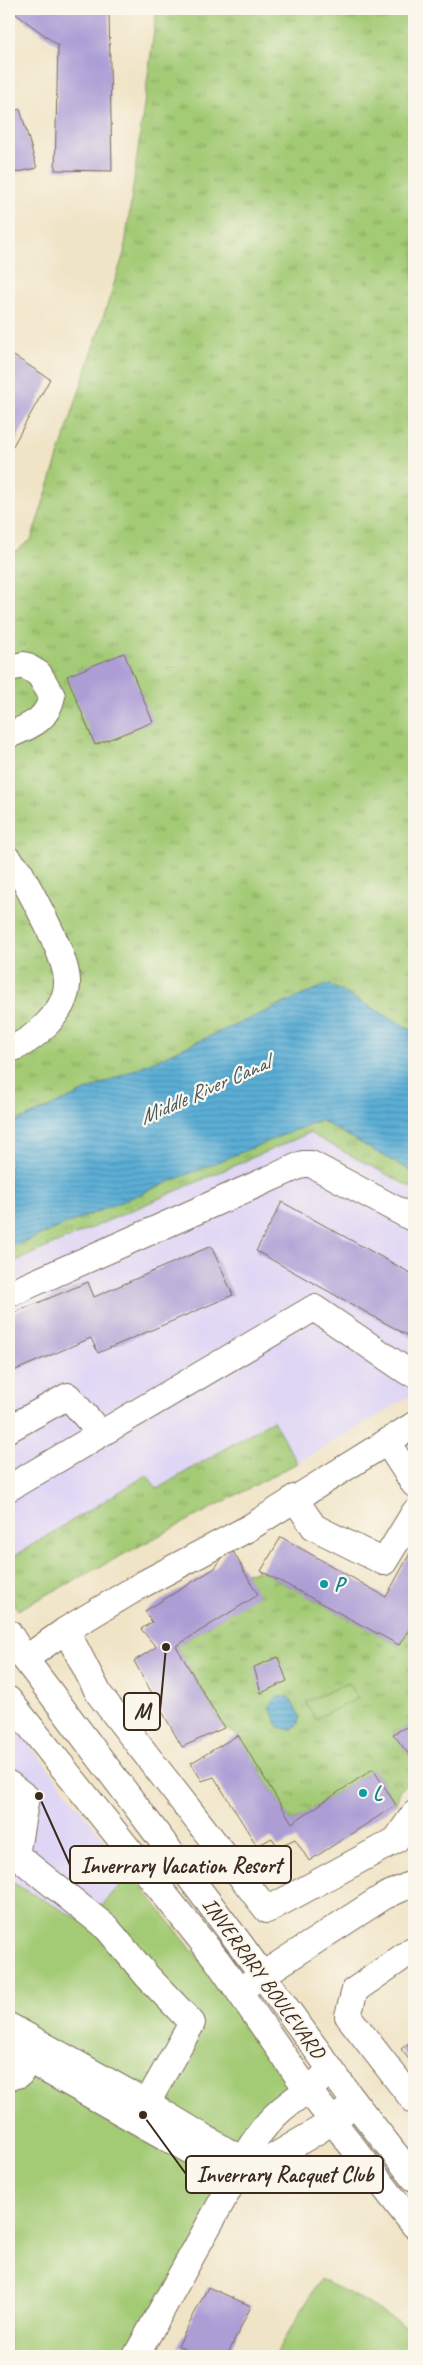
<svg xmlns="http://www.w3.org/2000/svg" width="423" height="2365" viewBox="0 0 423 2365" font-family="Caveat,sans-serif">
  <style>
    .built { fill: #dfd5f5 }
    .grass { fill: url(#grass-tufts); stroke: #6f7a4a }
    .green { fill: #a3ca75; stroke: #6f7a4a }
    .water { fill: url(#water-rules); stroke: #4b6c7a }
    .building { fill: #ac9dd5 }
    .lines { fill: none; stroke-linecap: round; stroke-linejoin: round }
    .minor-casing { stroke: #7a6b59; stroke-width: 28 }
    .minor { stroke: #fff; stroke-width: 26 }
    .culture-dot { fill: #0f9aa8; stroke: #fbf7ec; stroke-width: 2 }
    .labels { text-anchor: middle; stroke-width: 4.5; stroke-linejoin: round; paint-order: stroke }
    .culture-label { font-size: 21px; font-weight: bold; fill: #0d838f; stroke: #fbf7ec; text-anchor: start }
    .street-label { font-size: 21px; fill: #3b2a1e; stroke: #fbf7ec }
    .water-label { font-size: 22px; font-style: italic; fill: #46585e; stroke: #fbf7ec }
    .leader { fill: none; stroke: #3b2a1e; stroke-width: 2 }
    .callout-dot { fill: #3b2a1e; stroke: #fbf7ec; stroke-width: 2 }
    .callout { fill: #fbf7ec; stroke: #3b2a1e; stroke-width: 2 }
    .callout-label { font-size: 22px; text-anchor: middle; font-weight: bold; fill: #3b2a1e }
  </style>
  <defs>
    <pattern id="grass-tufts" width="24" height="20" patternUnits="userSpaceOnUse" patternTransform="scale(1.25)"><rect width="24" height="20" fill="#a3ca75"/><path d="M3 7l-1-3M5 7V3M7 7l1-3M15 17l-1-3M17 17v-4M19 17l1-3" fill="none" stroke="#86a45f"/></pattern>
    <pattern id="water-rules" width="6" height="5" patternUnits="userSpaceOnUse" patternTransform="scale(1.25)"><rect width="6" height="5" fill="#5baed6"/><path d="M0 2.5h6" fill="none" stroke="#4c8ead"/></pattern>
  </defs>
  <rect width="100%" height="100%" fill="#fbf7ec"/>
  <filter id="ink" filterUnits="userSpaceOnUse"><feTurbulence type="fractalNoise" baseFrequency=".02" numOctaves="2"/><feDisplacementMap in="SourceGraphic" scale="10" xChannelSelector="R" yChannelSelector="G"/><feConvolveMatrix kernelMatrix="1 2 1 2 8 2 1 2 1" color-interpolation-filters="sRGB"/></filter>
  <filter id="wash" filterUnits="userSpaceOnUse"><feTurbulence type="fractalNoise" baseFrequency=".0096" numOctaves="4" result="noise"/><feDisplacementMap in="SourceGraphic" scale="20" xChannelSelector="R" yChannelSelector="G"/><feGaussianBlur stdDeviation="1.12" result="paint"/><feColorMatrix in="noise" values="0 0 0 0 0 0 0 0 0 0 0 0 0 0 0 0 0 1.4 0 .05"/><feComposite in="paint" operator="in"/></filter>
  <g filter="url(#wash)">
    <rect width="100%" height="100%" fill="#f0e4c6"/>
    <g class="built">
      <path d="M320,1120L414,1173V1394L297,1463L18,1610L9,1596V1248Z"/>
      <path d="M9,1719L131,1873L86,1923L9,1881Z"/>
    </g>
    <g class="grass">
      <path d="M157,9H414V1031L328,984L9,1125V556L31,540L124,253Z"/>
      <path d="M320,1120L414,1173V1189L309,1133L9,1264V1241Z"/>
      <path d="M273,1420L297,1463L18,1610L9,1596V1559L147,1475L157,1489Z"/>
      <path d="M261,1571L399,1645L414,1622V1723L394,1734L414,1761V1775L400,1790L396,1805L373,1769L292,1823L238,1735L224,1728L176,1646L257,1595L245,1573Z"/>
    </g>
    <g class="green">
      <path d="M348,1683L358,1698L315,1719L306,1702Z"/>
      <path d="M131,1873L206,1968L298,2097L290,2102L135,2356H9V1881L86,1923Z"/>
      <path d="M320,2279L361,2299L414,2332V2356H274Z"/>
    </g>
    <g class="water">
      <path d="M328,984L414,1031V1173L320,1120L9,1248V1125Z"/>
      <path d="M277,1697H289L300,1716L298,1724L291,1730L279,1727L269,1707Z"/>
    </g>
    <g id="blocks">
      <g class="building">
        <path d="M9,9H105L109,12L112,171L55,170L58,45Z"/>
        <path d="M20,109L37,168L9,174V113Z"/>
        <path d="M9,353L50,379L9,453Z"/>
        <path d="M124,653L153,722L95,745L67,676Z"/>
        <path d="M282,1202L414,1275V1339L256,1251Z"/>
        <path d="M211,1246L233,1295L98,1353L91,1338L9,1373V1315L88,1282L94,1297Z"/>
        <path d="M281,1537L386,1597L414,1546V1622L399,1645L261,1571Z"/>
        <path d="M230,1546L258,1595L176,1646L224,1728L182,1747L134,1661L156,1647L141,1629L152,1622L145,1611L215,1568Z"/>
        <path d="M278,1657L287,1681L261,1693L254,1667Z"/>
        <path d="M414,1723V1761L393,1734Z"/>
        <path d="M238,1735L292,1823L373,1769L396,1805L309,1861L295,1839L278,1847L272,1838L257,1846L214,1777L202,1781L191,1763Z"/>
        <path d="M414,2039V2066L401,2049Z"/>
        <path d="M208,2287L251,2306L227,2356H199L178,2346Z"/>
      </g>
    </g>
  </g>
  <g filter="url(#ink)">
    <use href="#blocks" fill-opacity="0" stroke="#7a6b59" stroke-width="1"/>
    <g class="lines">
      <defs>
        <g id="minor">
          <path d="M9,668L24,665L39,674L52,696C47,721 30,726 9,735"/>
          <path d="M9,860L20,872C33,898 66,954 67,981C68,1011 34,1040 9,1050"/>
          <path d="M9,1294L303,1164H311L414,1219"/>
          <path d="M414,1425L247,1529L143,1584L66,1630L99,1694L267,1910L396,1840L414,1814"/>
          <path d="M9,1429L68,1396L100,1433"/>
          <path d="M387,1442L414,1484"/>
          <path d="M9,1488L314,1308L408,1372L414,1369"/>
          <path d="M294,1498L314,1527L384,1562L414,1513"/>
          <path d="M9,1633L25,1659L240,1944L355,2103L414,2178"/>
          <path d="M25,1659L66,1630"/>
          <path d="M9,1700L217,1960L302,2082L414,2225"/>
          <path d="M9,1784L26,1797L16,1855L107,1928L147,1976L192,2023L147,2103"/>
          <path d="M414,1949L355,1990L348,2016L414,2101"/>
          <path d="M247,1985L383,1897L414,1883"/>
          <path d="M9,2026L147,2103L243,2161L262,2164L319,2130L348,2109"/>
          <path d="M9,2049L226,2171"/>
          <path d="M9,2077L20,2074L27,2060"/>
          <path d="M136,2356L236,2176C248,2147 266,2120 291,2102C302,2094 312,2087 322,2078"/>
        </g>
      </defs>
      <use href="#minor" class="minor-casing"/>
      <use href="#minor" class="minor"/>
    </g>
  </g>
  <g class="culture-dot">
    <circle cx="324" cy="1584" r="5"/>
    <circle cx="363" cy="1793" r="5"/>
  </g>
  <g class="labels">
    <g class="culture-label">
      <text x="334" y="1591">P</text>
      <text x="373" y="1800">L</text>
    </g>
    <g class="street-label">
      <text transform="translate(264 1978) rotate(54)" y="7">INVERRARY BOULEVARD</text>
    </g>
    <g class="water-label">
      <text transform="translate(204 1089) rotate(-24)" y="8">Middle River Canal</text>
    </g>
  </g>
  <path class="leader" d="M166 1647L160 1711M39 1796L70 1865M143 2115L186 2174"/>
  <g class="callout-dot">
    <circle cx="166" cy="1647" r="5"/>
    <circle cx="39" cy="1796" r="5"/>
    <circle cx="143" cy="2115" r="5"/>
  </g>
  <g class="callout">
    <rect x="124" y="1693" width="36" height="37" rx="5"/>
    <rect x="70" y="1846" width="221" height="37" rx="5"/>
    <rect x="186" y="2156" width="197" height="37" rx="5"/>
  </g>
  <g class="callout-label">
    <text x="142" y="1719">M</text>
    <text x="181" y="1873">Inverrary Vacation Resort</text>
    <text x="285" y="2182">Inverrary Racquet Club</text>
  </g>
  <rect width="423" height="2365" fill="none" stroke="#fbf7ec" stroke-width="30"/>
</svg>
